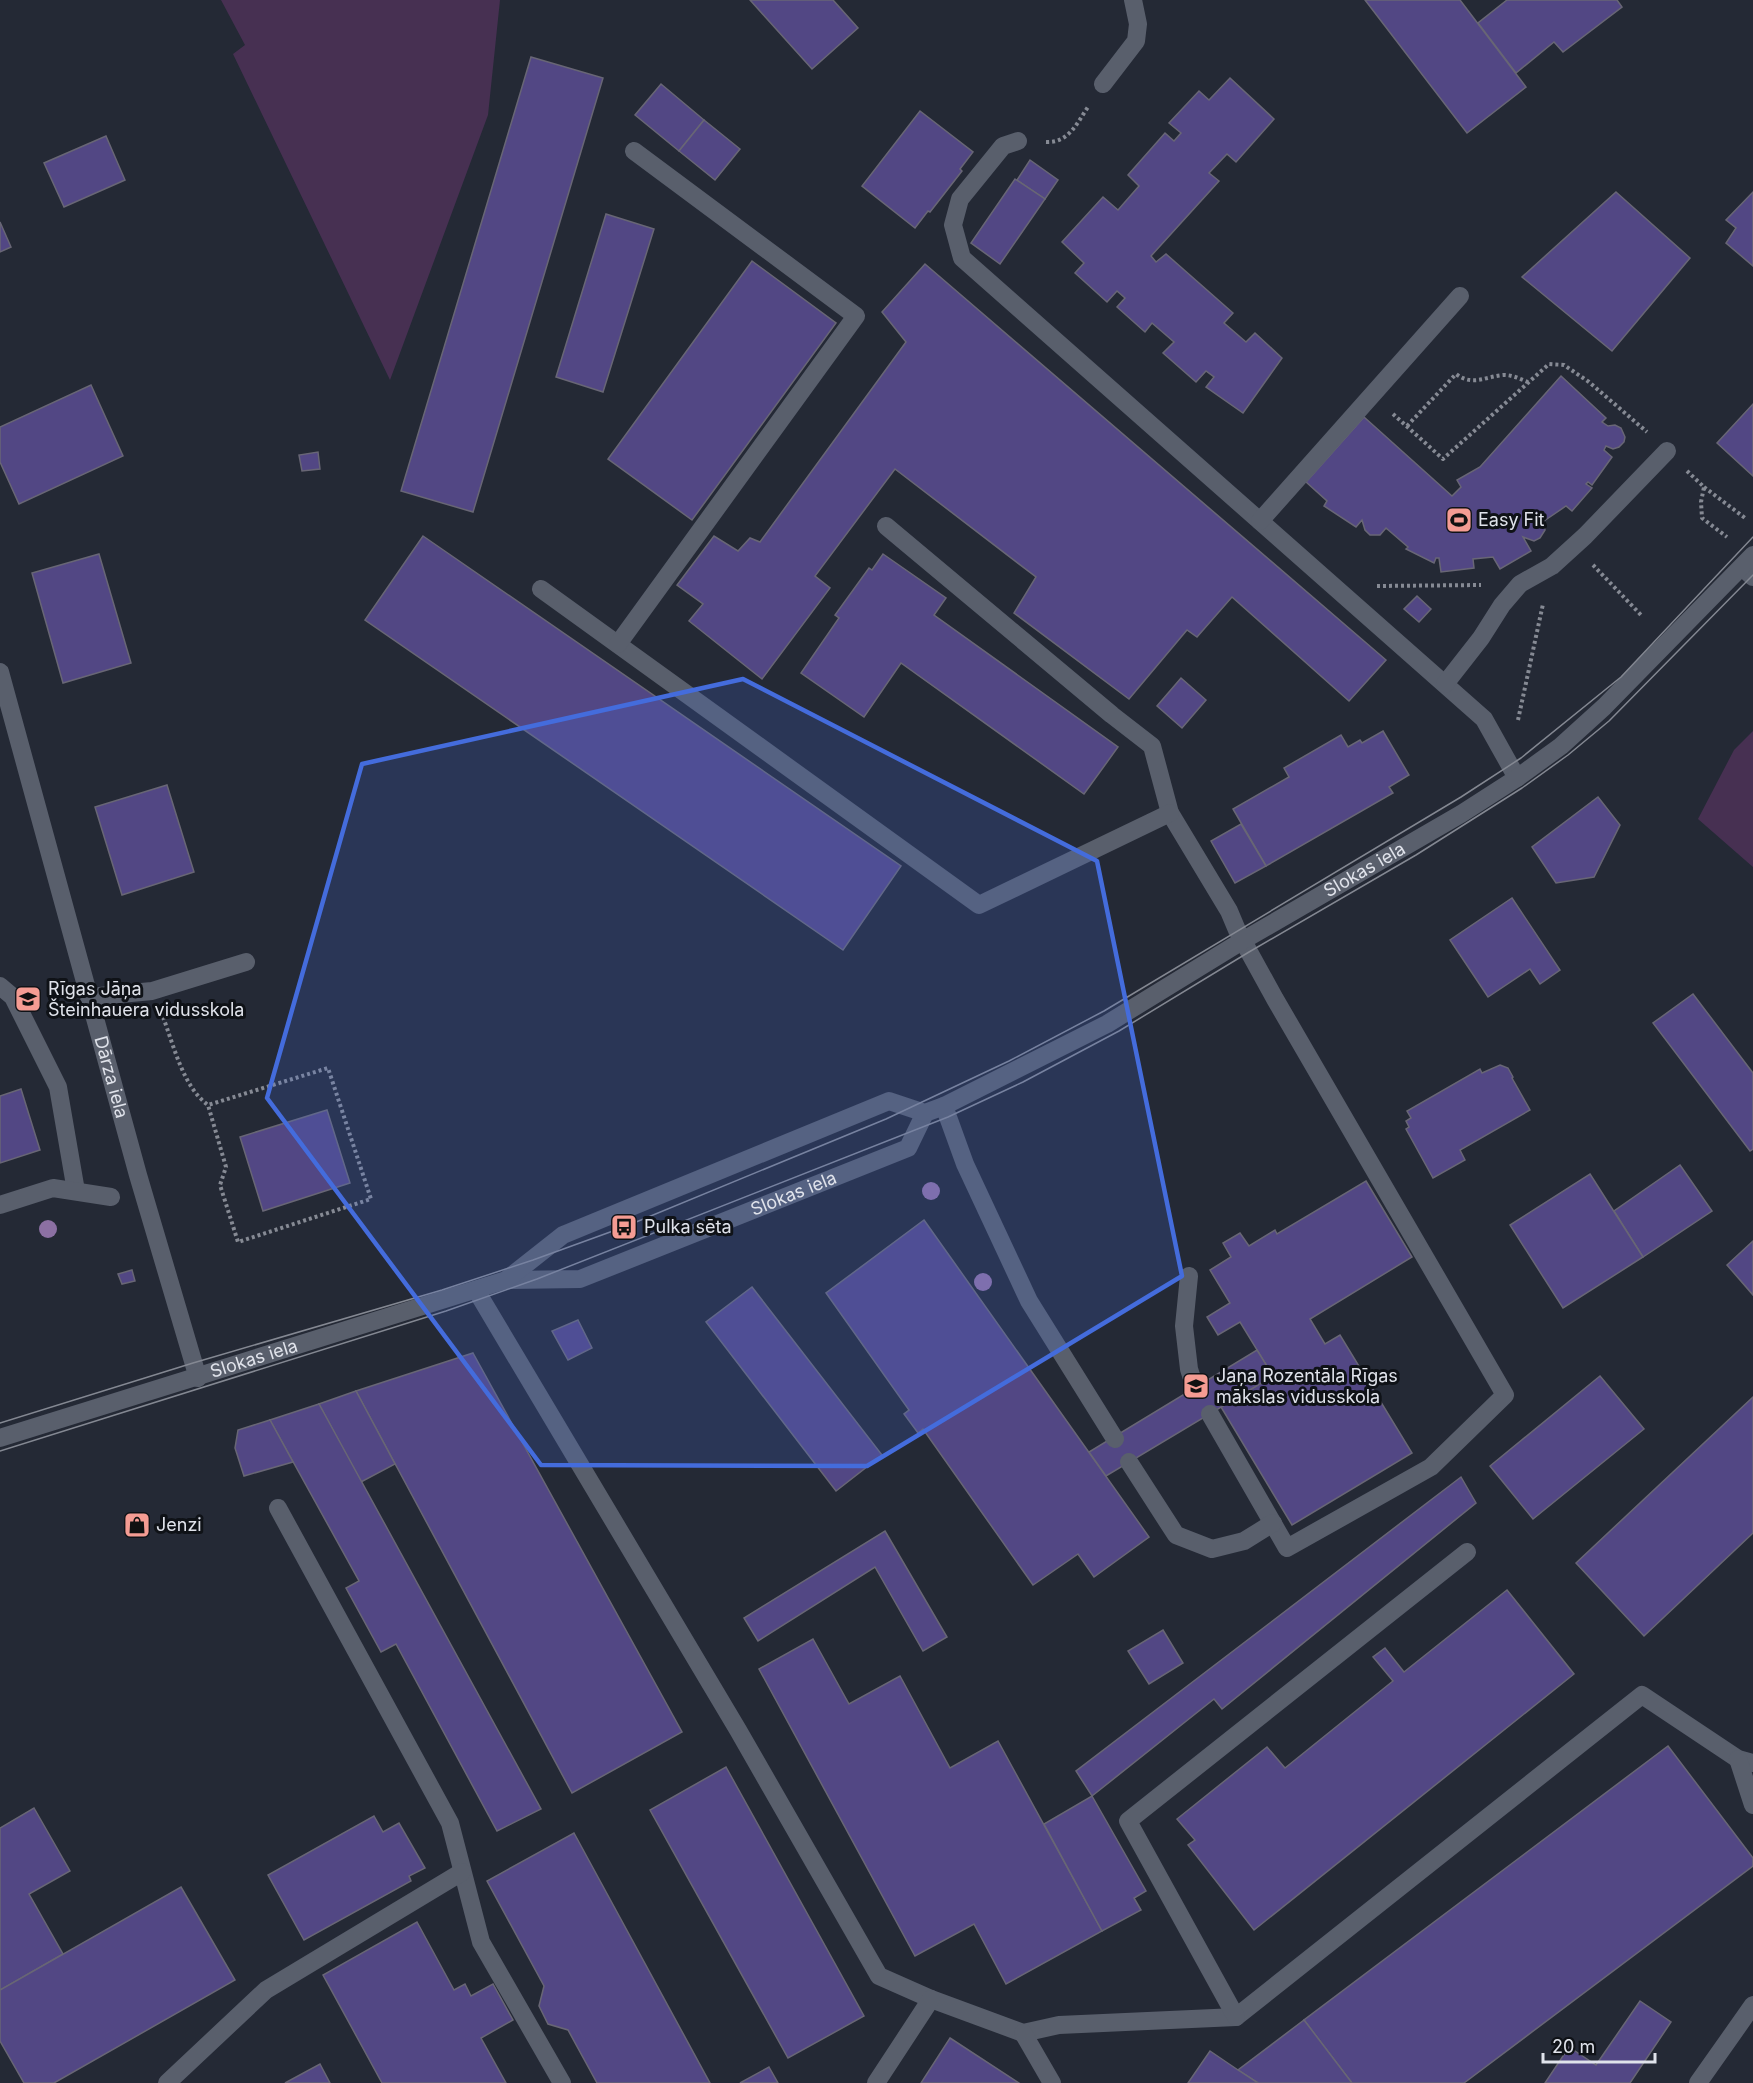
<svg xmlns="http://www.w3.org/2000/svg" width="1753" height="2083" viewBox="0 0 1753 2083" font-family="Inter,sans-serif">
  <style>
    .green { fill: #473052 }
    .building { fill: #524784; stroke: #686675; stroke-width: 1.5 }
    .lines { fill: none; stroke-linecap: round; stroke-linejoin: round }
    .path { stroke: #868a94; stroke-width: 4; stroke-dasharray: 3 3; stroke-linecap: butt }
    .lane { stroke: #595f6c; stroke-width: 18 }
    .street { stroke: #595f6c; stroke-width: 18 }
    .secondary { stroke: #595f6c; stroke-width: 18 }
    .tram { stroke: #848892; stroke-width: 1.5 }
    .tree { fill: #8c70a3 }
    .marked { fill: #446cdc; fill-opacity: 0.2; stroke: #446cdc; stroke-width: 4.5; stroke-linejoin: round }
    .labels { text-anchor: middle; stroke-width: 6; stroke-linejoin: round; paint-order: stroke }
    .poi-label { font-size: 18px; fill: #e0e3eb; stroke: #0f1217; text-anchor: start }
    .street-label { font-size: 18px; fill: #e0e3eb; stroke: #0f1217 }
  </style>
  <rect width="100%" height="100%" fill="#242935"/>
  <g class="green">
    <path d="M221,0H500L488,115L390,380L233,54L245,45Z"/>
    <path d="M1753,731V867L1698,819L1734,750Z"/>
  </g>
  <g class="building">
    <path d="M750,0H833L858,28L812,69Z"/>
    <path d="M1365,0H1460L1526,87L1467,133Z"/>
    <path d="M1507,0H1617L1622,7L1563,52L1554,42L1516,73L1478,23Z"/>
    <path d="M531,57L603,78L473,512L401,491Z"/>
    <path d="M1230,78L1274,119L1236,162L1227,154L1209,173L1219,181L1151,256L1156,262L1166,254L1233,313L1224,323L1246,342L1255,333L1282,358L1243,413L1206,387L1214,377L1206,371L1196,382L1163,353L1174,342L1152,323L1145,332L1117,307L1125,298L1117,291L1107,302L1075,273L1084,263L1062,242L1103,197L1118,210L1139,186L1128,175L1165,133L1174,141L1181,133L1169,123L1199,91L1209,100Z"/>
    <path d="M661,84L704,120L679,151L635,115Z"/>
    <path d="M920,111L973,152L960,169L962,171L930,212L928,211L915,228L862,186Z"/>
    <path d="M704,120L740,149L715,180L679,151Z"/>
    <path d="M106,136L125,180L64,207L44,163Z"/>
    <path d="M1030,160L1058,180L1045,199L1017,180Z"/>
    <path d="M1015,179L1045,199L1000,264L971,243Z"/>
    <path d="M1616,192L1690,258L1612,351L1522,277Z"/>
    <path d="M1753,192V266L1726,243L1736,228L1726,220Z"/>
    <path d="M606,214L654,229L603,392L556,377Z"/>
    <path d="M0,222L11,247L0,252Z"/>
    <path d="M752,261L836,323L692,520L608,459Z"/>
    <path d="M925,264L1386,660L1349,701L1232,597L1197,637L1187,630L1129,699L1014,613L1036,577L895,469L815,576L830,588L762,679L689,621L703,604L677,585L714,536L738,551L750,538L760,542L906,342L882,312Z"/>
    <path d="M1561,376L1606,418L1602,422L1608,426L1615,425L1621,428L1625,437L1624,442L1619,447L1613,449L1606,446L1604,450L1612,457L1592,485L1588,482L1586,484L1592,488L1572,511L1566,506L1544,521L1545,530L1540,538L1534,541L1523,537L1531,551L1500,569L1493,557L1473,559L1474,568L1441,572L1439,558H1436L1434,563L1406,549L1408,547L1386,528L1380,535H1370L1365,530L1362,520L1356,527L1324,506L1327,501L1306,482L1364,417L1452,496L1461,487L1457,480L1480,467Z"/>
    <path d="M91,385L123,456L19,504L0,462V427Z"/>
    <path d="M1753,404V476L1717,443Z"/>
    <path d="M318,452L320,469L302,471L299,455Z"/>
    <path d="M423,536L901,866L843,950L365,620Z"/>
    <path d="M99,554L131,663L63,683L32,573Z"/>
    <path d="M883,554L946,598L934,615L1118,747L1084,794L901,663L864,717L801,673L839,618L835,615L869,568L872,570Z"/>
    <path d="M1417,596L1431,609L1419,622L1404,609Z"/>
    <path d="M1181,678L1206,700L1182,728L1157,706Z"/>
    <path d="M1383,731L1409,775L1389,787L1393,793L1266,866L1233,809L1289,777L1284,768L1341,735L1348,747L1360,740L1362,743Z"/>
    <path d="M167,785L194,872L122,895L95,807Z"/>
    <path d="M1598,797L1620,825L1594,877L1556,883L1532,847Z"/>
    <path d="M1241,824L1266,866L1235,883L1211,841Z"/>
    <path d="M1512,898L1560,970L1540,984L1530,969L1488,997L1450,940Z"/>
    <path d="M1693,994L1753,1073V1149L1750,1151L1653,1023Z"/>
    <path d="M1500,1065L1508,1068L1513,1077L1512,1078L1530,1110L1460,1150L1465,1160L1433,1178L1406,1129L1409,1127L1406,1121L1411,1118L1407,1111L1480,1069L1482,1073Z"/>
    <path d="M21,1089L40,1150L0,1163V1096Z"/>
    <path d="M327,1110L350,1183L263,1211L240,1137Z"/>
    <path d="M1680,1165L1712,1211L1643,1257L1614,1211Z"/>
    <path d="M1590,1174L1643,1257L1563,1308L1510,1225Z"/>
    <path d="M1366,1181L1412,1257L1310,1319L1325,1344L1340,1335L1412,1453L1292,1525L1221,1407L1273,1376L1240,1322L1218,1335L1207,1317L1230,1303L1210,1270L1231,1257L1223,1243L1240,1233L1249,1246L1275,1230L1277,1234Z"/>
    <path d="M924,1220L1149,1537L1094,1577L1078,1554L1033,1585L923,1429L918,1433L904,1414L909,1410L826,1293Z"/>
    <path d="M1753,1241V1295L1727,1265Z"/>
    <path d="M132,1270L135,1281L122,1284L118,1274Z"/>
    <path d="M752,1287L882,1455L836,1491L706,1322Z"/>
    <path d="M578,1320L592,1348L568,1360L552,1331Z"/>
    <path d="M1257,1350L1273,1376L1106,1476L1089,1452Z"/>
    <path d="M473,1353L682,1732L572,1793L356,1391Z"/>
    <path d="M1600,1376L1644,1429L1533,1519L1490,1466Z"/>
    <path d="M356,1391L395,1464L361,1482L319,1404Z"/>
    <path d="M1753,1397V1533L1644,1636L1576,1563Z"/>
    <path d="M319,1404L541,1809L497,1831L396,1644L381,1652L346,1588L359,1581L270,1420Z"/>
    <path d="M270,1420L293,1462L244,1476L235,1448L238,1430Z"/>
    <path d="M1461,1477L1476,1503L1222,1709L1214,1699L1092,1796L1076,1771Z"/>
    <path d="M885,1531L947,1637L923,1651L875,1567L758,1641L744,1618Z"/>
    <path d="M1507,1590L1574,1674L1254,1930L1188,1845L1195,1840L1177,1819L1267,1747L1285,1768L1393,1681L1373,1657L1385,1648L1404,1672Z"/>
    <path d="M1163,1630L1183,1663L1149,1684L1128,1651Z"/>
    <path d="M813,1639L849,1704L900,1676L950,1768L998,1741L1102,1931L1006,1984L974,1924L915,1956L759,1669Z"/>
    <path d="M1668,1746L1753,1858V1866L1464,2083H1352L1304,2020Z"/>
    <path d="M726,1767L864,2016L788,2058L650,1810Z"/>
    <path d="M1092,1796L1146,1891L1134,1898L1141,1910L1102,1931L1044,1824Z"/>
    <path d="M34,1808L70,1871L29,1894L63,1954L0,1990V1828Z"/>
    <path d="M374,1816L383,1832L399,1823L425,1868L409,1876L411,1881L304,1940L268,1875Z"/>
    <path d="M574,1833L710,2083H597L568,2030L548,2024L539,2006L544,1986L487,1881Z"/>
    <path d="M181,1887L235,1980L54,2083H24L0,2041V1990Z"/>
    <path d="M417,1922L454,1990L465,1984L471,1996L493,1984L513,2020L481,2038L506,2083H382L323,1975Z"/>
    <path d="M1640,2001L1671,2022L1630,2083H1545L1569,2047L1596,2065Z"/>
    <path d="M1304,2020L1352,2083H1258L1238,2070Z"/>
    <path d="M950,2038L1019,2083H921Z"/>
    <path d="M1210,2051L1238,2070L1258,2083H1188Z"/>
    <path d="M320,2064L330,2083H285Z"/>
    <path d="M769,2067L778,2083H740Z"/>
  </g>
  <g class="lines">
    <g class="path">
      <path d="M1046,142C1069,143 1077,123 1088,107"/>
      <path d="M1393,414L1443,459L1549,364L1564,365L1589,382L1647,432"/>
      <path d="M1407,426L1456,374C1473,387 1486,376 1504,375C1513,375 1520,379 1528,382"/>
      <path d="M1687,471L1704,487L1701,502L1702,518L1727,537"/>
      <path d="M1704,487L1745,518"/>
      <path d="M1593,565L1641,615"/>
      <path d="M1377,586L1481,585"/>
      <path d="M1518,720L1543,604"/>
      <path d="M163,1017C174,1046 183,1087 208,1105L328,1068L371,1199L238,1242L220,1185L226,1167L208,1105"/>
    </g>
    <g class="lane">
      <path d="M1103,84L1136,41L1138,24L1133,0"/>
      <path d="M1018,141L1003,146L960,199L953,225L962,258L1484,719L1517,778"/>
      <path d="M1260,521L1460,296"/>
      <path d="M886,526L1112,715L1152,746L1170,813L1229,911L1237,930L1275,999L1505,1395L1431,1467L1287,1548L1210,1414"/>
      <path d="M541,589L979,905L1170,813"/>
      <path d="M618,644L856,316L634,151"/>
      <path d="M1445,684L1481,638L1502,605L1520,584L1552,566L1585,536L1667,451"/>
      <path d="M0,986L13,997L58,1087L76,1191"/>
      <path d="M89,997L152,991L246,962"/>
      <path d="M944,1106L965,1164L1029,1301L1115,1439"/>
      <path d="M0,1205L53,1188L111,1197"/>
      <path d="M1189,1276L1184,1326L1189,1369L1195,1388"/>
      <path d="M476,1290L738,1730L879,1976L931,1999L1023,2033L1059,2025L1236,2017L1642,1695L1738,1759L1753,1763"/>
      <path d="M1129,1462L1176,1535L1212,1549L1244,1541L1273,1523"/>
      <path d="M278,1508L450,1823L481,1942L562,2083"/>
      <path d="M1738,1759L1753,1805"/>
      <path d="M1236,2017L1128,1821L1467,1552"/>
      <path d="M1023,2033L1052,2083"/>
      <path d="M167,2083L266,1990L462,1872"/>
      <path d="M876,2083L931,1999"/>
      <path d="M1698,2083L1753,2005"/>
    </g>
    <g class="street">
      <path d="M1742,567L1753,577"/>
      <path id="s1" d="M0,672L138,1175L198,1378"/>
    </g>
    <g class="secondary">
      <path id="s2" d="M506,1280L580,1279L908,1148L925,1113"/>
      <path id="s3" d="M0,1438L506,1280L563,1235L889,1101L925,1113L944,1106L1107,1024L1242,941L1461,814L1517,778L1561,746L1604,707L1753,555"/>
    </g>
    <g class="tram">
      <path d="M0,1423L193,1363L442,1290L533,1260L624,1227L886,1119L1009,1061L1104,1011L1461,797L1521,758L1621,677L1753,537"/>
      <path d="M0,1451L446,1311L537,1279L948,1117L1023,1082L1119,1031L1249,952L1416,855L1522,788L1568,755L1609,721L1753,575"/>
    </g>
  </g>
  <g class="tree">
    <circle cx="931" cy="1191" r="9"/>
    <circle cx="48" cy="1229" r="9"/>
    <circle cx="983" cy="1282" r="9"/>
  </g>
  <path class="marked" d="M743,679L1097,861L1182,1276L867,1466L541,1465L267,1098L362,764Z"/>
  <defs>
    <symbol id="stadium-square" viewBox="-11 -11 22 22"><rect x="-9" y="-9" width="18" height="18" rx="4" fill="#f59c93" stroke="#0f1217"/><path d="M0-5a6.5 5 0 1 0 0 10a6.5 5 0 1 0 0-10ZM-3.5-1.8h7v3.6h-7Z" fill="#111"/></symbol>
    <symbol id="school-square" viewBox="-11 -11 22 22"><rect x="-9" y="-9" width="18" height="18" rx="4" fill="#f59c93" stroke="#0f1217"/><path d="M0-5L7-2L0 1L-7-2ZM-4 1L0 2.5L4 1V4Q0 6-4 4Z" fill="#111"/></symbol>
    <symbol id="bus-square" viewBox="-11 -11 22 22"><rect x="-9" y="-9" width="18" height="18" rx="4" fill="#f59c93" stroke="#0f1217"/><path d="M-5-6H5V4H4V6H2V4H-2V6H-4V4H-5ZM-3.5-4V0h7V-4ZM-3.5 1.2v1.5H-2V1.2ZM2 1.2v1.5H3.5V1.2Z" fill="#111"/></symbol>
    <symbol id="university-square" viewBox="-11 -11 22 22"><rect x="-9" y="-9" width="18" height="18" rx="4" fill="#f59c93" stroke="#0f1217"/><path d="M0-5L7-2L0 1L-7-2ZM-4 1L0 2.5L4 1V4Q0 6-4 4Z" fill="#111"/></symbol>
    <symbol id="shop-square" viewBox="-11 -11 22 22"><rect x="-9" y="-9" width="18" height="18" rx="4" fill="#f59c93" stroke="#0f1217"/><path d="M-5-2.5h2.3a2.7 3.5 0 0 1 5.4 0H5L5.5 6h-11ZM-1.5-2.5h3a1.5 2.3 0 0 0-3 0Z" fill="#111"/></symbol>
  </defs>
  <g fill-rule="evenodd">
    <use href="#stadium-square" x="1444" y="505" width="30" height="30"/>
    <use href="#school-square" x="13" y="984" width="30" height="30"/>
    <use href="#bus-square" x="609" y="1212" width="30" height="30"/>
    <use href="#university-square" x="1181" y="1371" width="30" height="30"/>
    <use href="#shop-square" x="122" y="1510" width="30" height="30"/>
  </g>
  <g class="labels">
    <g class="poi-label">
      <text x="1478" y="526">Easy Fit</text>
      <text x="48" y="995">Rīgas Jāņa<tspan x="48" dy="21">Šteinhauera vidusskola</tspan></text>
      <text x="644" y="1233">Pulka sēta</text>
      <text x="1216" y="1382">Jaņa Rozentāla Rīgas<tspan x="1216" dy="21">mākslas vidusskola</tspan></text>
      <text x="156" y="1531">Jenzi</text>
    </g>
    <g class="street-label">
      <text dy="6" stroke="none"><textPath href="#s3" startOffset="1496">Slokas iela</textPath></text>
      <text dy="6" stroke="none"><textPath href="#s1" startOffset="420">Dārza iela</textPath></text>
      <text dy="6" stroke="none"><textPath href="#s2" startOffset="304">Slokas iela</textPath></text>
      <text dy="6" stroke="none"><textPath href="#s3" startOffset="266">Slokas iela</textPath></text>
    </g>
  </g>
  <path d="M1543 2053v9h112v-9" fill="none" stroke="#e0e3eb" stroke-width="3"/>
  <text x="1552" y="2053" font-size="18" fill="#e0e3eb" stroke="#0f1217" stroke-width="4.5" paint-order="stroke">20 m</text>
</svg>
